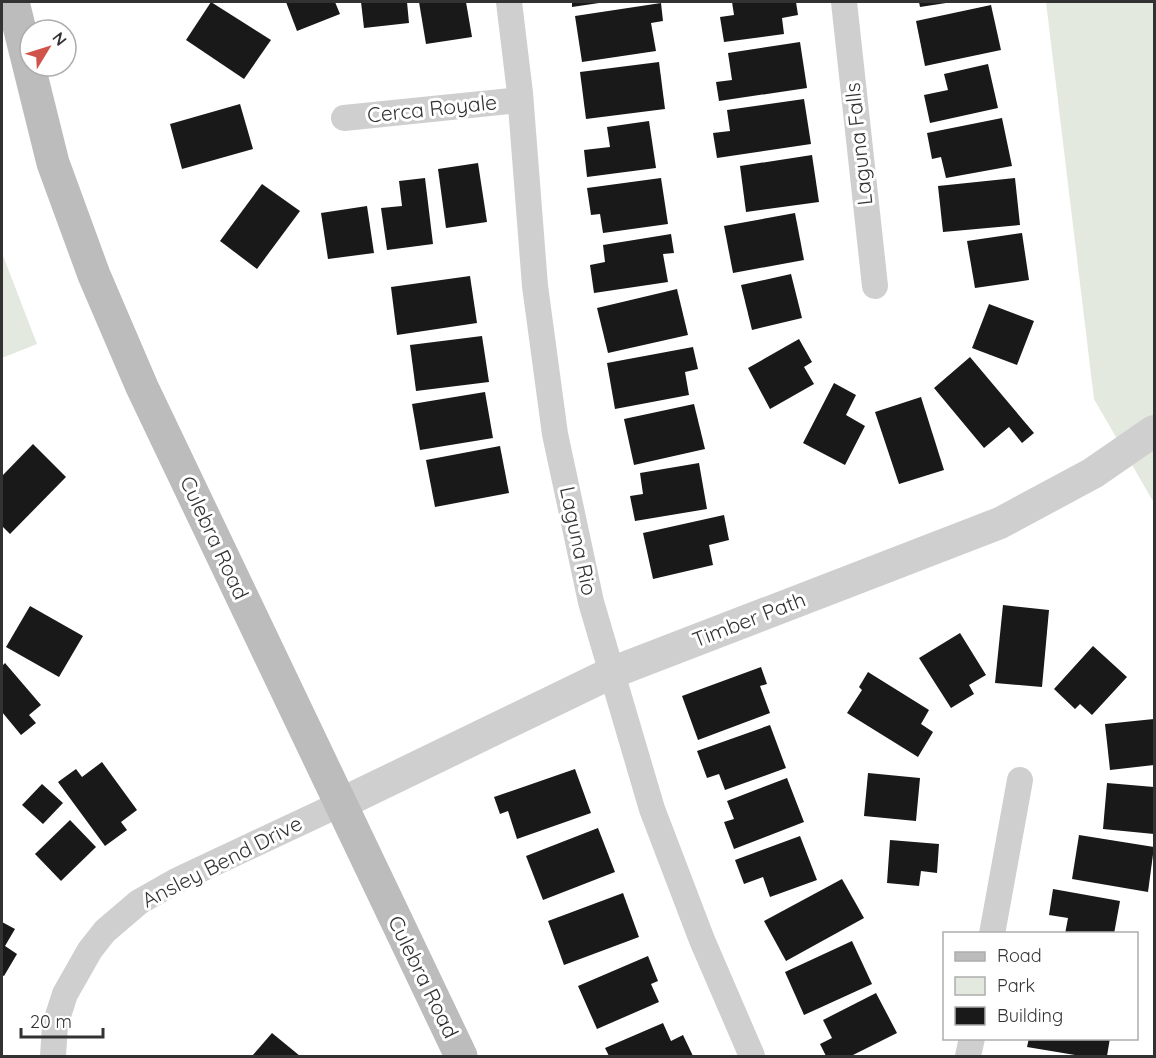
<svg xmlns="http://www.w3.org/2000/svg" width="1156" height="1058" viewBox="0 0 1156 1058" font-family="Quicksand,sans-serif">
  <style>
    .green { fill: #e3e9df }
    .building { fill: #191919 }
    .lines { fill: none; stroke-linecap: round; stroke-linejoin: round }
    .minor { stroke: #cfcfcf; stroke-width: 26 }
    .tertiary { stroke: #cfcfcf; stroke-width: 32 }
    .secondary { stroke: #bcbcbc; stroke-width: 33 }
    .labels { text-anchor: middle; stroke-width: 6; stroke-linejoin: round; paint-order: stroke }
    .street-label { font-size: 21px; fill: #323232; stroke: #fff }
  </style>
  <rect width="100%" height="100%" fill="#fff"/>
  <g class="green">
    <path d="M1046,2H1154V503L1094,399Z"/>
    <path d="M2,253L37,344L2,358Z"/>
  </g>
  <g class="building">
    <path d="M211,2L271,40L244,79L186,40Z"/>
    <path d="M286,2H335L340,14L297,31Z"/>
    <path d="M361,2H407L409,23L364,28Z"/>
    <path d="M419,2H466L472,37L426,44Z"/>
    <path d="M572,2H599V3L572,7Z"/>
    <path d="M732,2H796L798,15L782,18L784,34L724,42L720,17L734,15Z"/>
    <path d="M919,2H946V3L920,7Z"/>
    <path d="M661,3L663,21L651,23L656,51L582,62L575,16Z"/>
    <path d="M991,5L1001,50L925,66L916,21Z"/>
    <path d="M800,42L807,88L719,101L716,82L732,80L728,53Z"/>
    <path d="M659,62L665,109L586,119L580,72Z"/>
    <path d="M988,64L998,108L930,123L924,95L948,90L944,74Z"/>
    <path d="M804,99L811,144L717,158L713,133L730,131L727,110Z"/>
    <path d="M240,104L253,149L182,169L170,124Z"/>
    <path d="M1002,118L1012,166L946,178L941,157L932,159L927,133Z"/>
    <path d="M649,121L656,168L587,177L584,150L610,147L607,127Z"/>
    <path d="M812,155L819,202L746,212L740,166Z"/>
    <path d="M478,163L487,222L446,228L438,169Z"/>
    <path d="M425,178L433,244L387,250L381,208L402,206L399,181Z"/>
    <path d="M661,178L668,224L603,233L600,214L591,215L587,188Z"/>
    <path d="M1015,178L1020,225L943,232L938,186Z"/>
    <path d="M262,184L300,211L257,269L220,241Z"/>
    <path d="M367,206L374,253L328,259L321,213Z"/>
    <path d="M795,213L804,260L733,273L724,226Z"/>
    <path d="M1022,233L1029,280L975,288L967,241Z"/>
    <path d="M671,234L674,253L663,254L668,282L594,293L590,265L605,262L603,245Z"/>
    <path d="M791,274L802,318L752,330L741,285Z"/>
    <path d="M470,276L477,323L397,335L391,287Z"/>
    <path d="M677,289L688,335L608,353L597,308Z"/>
    <path d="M989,304L1034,321L1017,365L972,348Z"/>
    <path d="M482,336L489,382L416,391L410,345Z"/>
    <path d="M799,339L812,362L804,367L814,384L770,409L748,368Z"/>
    <path d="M693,347L698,369L685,372L689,395L615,409L607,363Z"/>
    <path d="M970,357L1034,433L1022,443L1009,427L984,448L934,388Z"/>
    <path d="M834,383L856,395L846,415L865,426L845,465L803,443Z"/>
    <path d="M485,392L493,438L420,450L412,404Z"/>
    <path d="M921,397L944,470L899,484L875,412Z"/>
    <path d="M694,404L705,449L634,465L624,419Z"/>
    <path d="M33,444L66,477L10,534L2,526V476Z"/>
    <path d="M500,446L509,493L435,507L426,460Z"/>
    <path d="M699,463L707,509L635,521L630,496L643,494L640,473Z"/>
    <path d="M724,515L729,540L709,545L713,565L653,579L643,533Z"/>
    <path d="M1003,605L1049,610L1042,687L995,683Z"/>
    <path d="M30,606L83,636L59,677L6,647Z"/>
    <path d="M960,633L986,675L969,685L974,694L951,708L919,658Z"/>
    <path d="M1093,646L1127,677L1092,715L1080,704L1075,709L1054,689Z"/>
    <path d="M5,663L41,705L29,715L36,723L21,735L2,712V666Z"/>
    <path d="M761,667L767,684L760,686L770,713L698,740L682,696Z"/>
    <path d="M868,672L929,710L921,724L933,732L918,757L847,713L862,690L859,687Z"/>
    <path d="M1154,719V765L1110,770L1105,724Z"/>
    <path d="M770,725L786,768L725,790L719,774L707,778L697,751Z"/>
    <path d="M102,762L137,810L121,822L127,830L105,846L58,782L76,769L82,777Z"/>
    <path d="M575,769L591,813L517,839L508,811L500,814L494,797Z"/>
    <path d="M868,773L920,778L916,821L864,816Z"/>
    <path d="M787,778L804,822L734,849L724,822L734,819L727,801Z"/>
    <path d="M1107,783L1154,787V834L1103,829Z"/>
    <path d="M42,784L63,803L43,824L22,805Z"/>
    <path d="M70,820L96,847L61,881L35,854Z"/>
    <path d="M598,828L615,872L543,900L526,856Z"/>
    <path d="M1079,835L1154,847L1148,892L1072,879Z"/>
    <path d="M800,836L817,880L770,897L763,877L744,884L735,860Z"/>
    <path d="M890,840L939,844L937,873L921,871L919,886L887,883Z"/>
    <path d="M842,879L864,918L786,961L764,921Z"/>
    <path d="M1053,889L1120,901L1114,934H1065L1068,918L1049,915Z"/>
    <path d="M623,893L639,937L564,965L548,921Z"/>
    <path d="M2,922L15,929L5,946L17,954L4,976L2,975Z"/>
    <path d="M852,941L872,984L804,1015L785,972Z"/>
    <path d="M648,956L658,981L651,984L659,1002L597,1029L578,986Z"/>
    <path d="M876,993L897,1033L851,1056H826L820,1044L832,1038L823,1020Z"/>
    <path d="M663,1023L671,1041L683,1035L693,1056H609L605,1048Z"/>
    <path d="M272,1033L300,1056H252Z"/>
    <path d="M1029,1038H1110L1107,1056H1081L1027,1047Z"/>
  </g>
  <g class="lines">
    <g class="minor">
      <path d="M509,2L520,93L535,286L555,434L591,602L652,809L702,940L752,1056"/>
      <path d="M844,2L875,286"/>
      <path d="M344,118L520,100"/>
      <path d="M992,934L1020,780"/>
      <path d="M53,1056L55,1025L65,994L90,950L105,931L139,902L176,881L340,804"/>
      <path d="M968,1056L972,1038"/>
    </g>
    <path class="tertiary" d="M340,804L611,673L1000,523L1093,473L1154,431"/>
    <path class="secondary" d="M13,2L53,163L94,275L142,387L461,1056"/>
  </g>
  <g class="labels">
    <g class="street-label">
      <text transform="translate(432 109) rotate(-6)" y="7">Cerca Royale</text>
      <text transform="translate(859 144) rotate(-96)" y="7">Laguna Falls</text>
      <text transform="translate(214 538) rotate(65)" y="7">Culebra Road</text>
      <text transform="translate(578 541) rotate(78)" y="7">Laguna Rio</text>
      <text transform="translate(749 620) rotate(-21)" y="7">Timber Path</text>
      <text transform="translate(222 862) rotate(-27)" y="7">Ansley Bend Drive</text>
      <text transform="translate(423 977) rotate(64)" y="7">Culebra Road</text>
    </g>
  </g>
  <rect width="1156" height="1058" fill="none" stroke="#323232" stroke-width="6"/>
  <rect x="943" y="932" width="195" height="108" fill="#ffffff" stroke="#adadad" stroke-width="1.5"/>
  <rect x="955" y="952" width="30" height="9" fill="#bcbcbc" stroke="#adadad" stroke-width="1.5"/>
  <text x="997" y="962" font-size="18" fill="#323232">Road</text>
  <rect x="955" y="977" width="30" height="18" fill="#e3e9df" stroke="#adadad" stroke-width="1.5"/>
  <text x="997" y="992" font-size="18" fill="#323232">Park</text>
  <rect x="955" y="1007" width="30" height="18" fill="#191919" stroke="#adadad" stroke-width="1.5"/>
  <text x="997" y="1022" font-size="18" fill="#323232">Building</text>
  <g transform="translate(48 48) rotate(52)"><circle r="28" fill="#ffffff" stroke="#adadad" stroke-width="1.5"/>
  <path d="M0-4.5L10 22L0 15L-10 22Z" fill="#d1544b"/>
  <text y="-9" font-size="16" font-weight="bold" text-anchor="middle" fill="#323232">N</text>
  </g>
  <path d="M21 1028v9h82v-9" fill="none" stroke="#323232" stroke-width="3"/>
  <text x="30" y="1028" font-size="18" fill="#323232" stroke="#ffffff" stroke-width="4.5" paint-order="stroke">20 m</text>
</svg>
